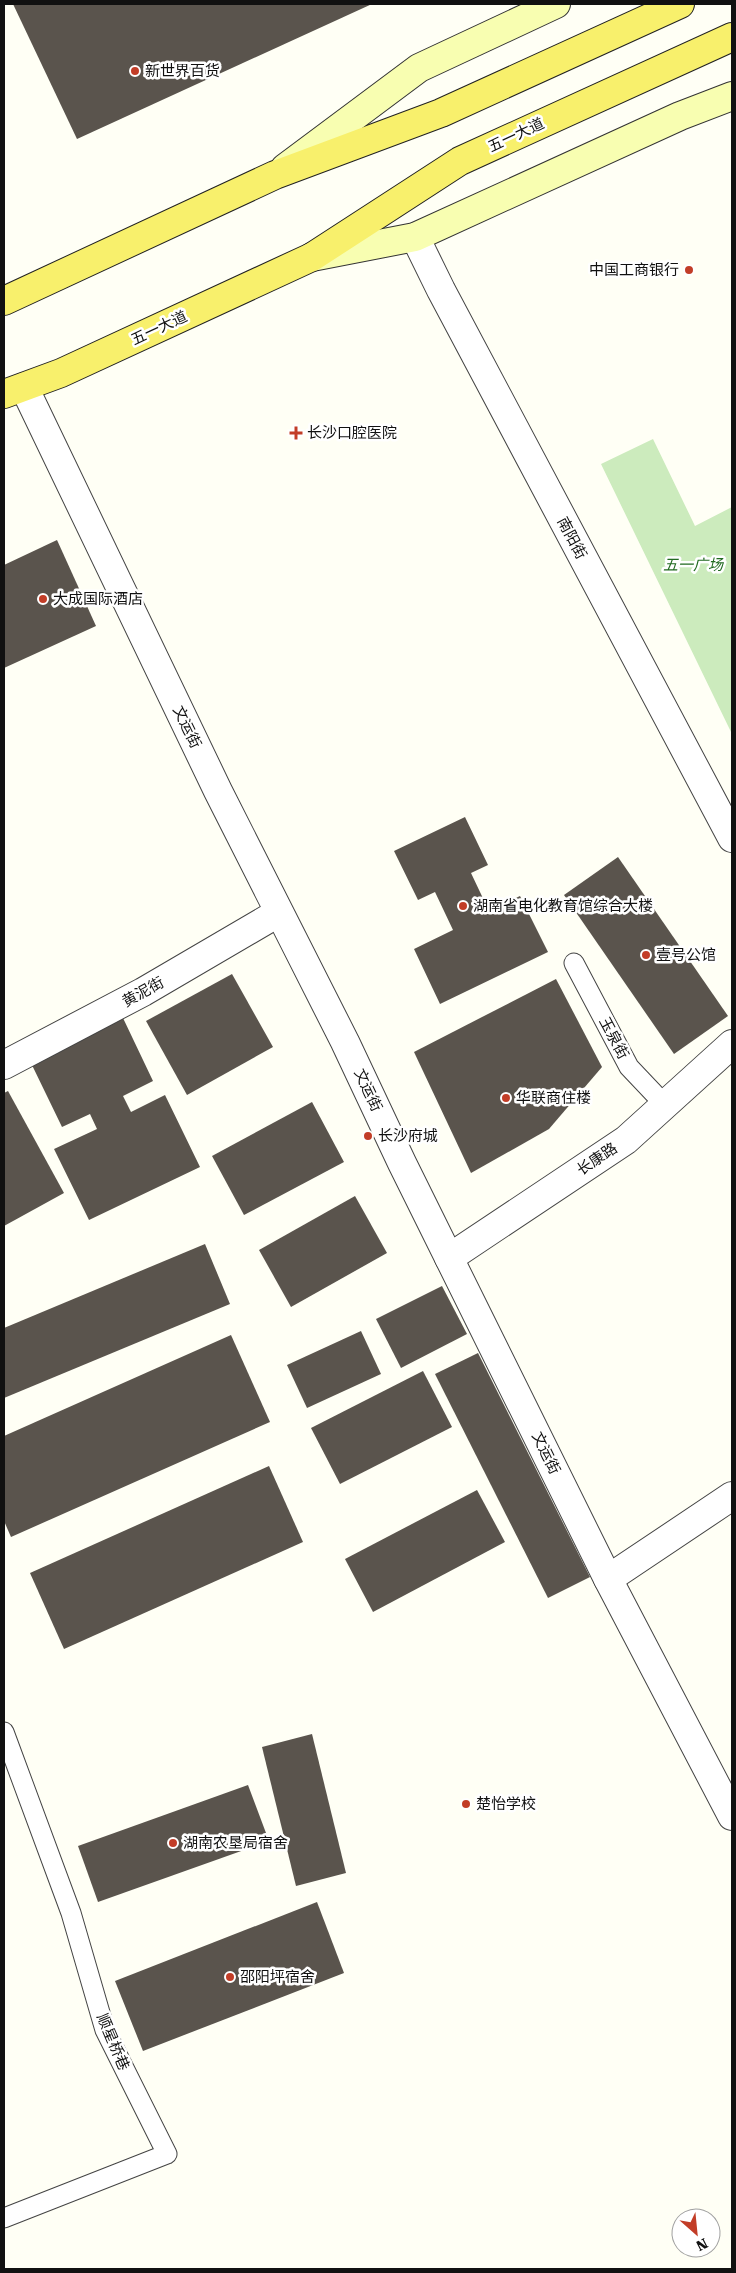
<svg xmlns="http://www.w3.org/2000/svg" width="736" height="2273" viewBox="0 0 736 2273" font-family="'Roboto Serif','Noto Sans SC',serif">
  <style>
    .green { fill: #ccebbd }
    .building { fill: #5a544d }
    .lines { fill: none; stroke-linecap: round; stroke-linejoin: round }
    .service-casing { stroke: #444; stroke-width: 21 }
    .minor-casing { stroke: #444; stroke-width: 30 }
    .secondary-casing { stroke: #333; stroke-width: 30 }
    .primary-casing { stroke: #222; stroke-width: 30 }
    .service { stroke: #fff; stroke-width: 19 }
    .minor { stroke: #fff; stroke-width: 28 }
    .secondary { stroke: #f8feb1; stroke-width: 28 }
    .primary { stroke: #f8f06c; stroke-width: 28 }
    .poi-dot { fill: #c23d27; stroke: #fff; stroke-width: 2 }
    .labels { text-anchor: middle; stroke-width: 5; stroke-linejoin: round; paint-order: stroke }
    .poi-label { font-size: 15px; fill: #111; stroke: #fff; text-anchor: start }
    .street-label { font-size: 15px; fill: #111; stroke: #fff }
    .park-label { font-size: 15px; font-style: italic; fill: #216a20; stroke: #fff }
  </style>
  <rect width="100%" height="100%" fill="#fffff5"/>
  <path class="green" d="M653,439L695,526L732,507V734L601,464Z"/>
  <g class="building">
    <path d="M13,4H372L77,139Z"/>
    <path d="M57,540L96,626L4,668V565Z"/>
    <path d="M465,817L488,865L471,873L489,911L520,896L548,952L440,1004L414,949L453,930L435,892L418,900L394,851Z"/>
    <path d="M618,857L728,1016L674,1054L564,895Z"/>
    <path d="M232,974L273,1047L187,1095L146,1021Z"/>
    <path d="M556,979L602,1067L549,1129L471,1173L414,1052Z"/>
    <path d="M123,1018L153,1081L123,1096L131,1112L165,1095L200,1167L89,1220L54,1149L97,1129L90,1114L62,1127L31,1063Z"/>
    <path d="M8,1091L64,1193L4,1226V1093Z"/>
    <path d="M312,1102L344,1162L244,1215L212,1156Z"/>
    <path d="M355,1196L387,1253L291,1307L259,1250Z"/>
    <path d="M205,1244L230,1304L4,1398V1328Z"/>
    <path d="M442,1286L467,1334L401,1368L376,1319Z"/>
    <path d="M361,1331L381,1374L307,1408L287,1365Z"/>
    <path d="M231,1335L270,1422L11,1537L4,1521V1436Z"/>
    <path d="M478,1353L590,1577L548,1598L435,1374Z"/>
    <path d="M423,1371L452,1427L340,1484L311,1428Z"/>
    <path d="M269,1466L303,1542L64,1649L30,1573Z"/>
    <path d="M477,1490L505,1542L373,1612L345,1559Z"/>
    <path d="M312,1734L346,1873L296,1886L262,1747Z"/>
    <path d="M248,1785L269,1841L98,1902L78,1846Z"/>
    <path d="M317,1902L344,1973L143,2051L115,1981Z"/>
  </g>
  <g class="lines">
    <defs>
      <g id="service">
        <path d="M574,963L629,1067L665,1105"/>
        <path d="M4,1732L71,1913L105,2030L167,2154L4,2218"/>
      </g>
      <g id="minor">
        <path d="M415,237L441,290L732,838"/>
        <path d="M24,387L218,791L345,1042L402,1163L608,1579L732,1816"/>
        <path d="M4,1065L143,992L278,913"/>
        <path d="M449,1258L626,1140L732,1044"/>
        <path d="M608,1579L732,1496"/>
      </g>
      <g id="secondary">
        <path d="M285,168L419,68L556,4"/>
        <path d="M312,257L415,237L680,116L732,96"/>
      </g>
      <g id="primary">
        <path d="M4,301L275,175L441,113L680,4"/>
        <path d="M4,394L61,373L312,257L460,161L732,37"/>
      </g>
    </defs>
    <use href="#service" class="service-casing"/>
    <use href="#minor" class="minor-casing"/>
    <use href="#secondary" class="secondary-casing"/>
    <use href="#primary" class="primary-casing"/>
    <use href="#service" class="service"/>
    <use href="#minor" class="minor"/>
    <use href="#secondary" class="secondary"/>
    <use href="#primary" class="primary"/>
  </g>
  <g class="poi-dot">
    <circle cx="135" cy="71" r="5"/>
    <circle cx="689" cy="270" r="5"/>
    <path d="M293.5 425.5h5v5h5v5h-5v5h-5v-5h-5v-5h5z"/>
    <circle cx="43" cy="599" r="5"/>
    <circle cx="463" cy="906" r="5"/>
    <circle cx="646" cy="955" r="5"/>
    <circle cx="506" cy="1098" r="5"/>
    <circle cx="368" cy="1136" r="5"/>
    <circle cx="466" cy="1804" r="5"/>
    <circle cx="173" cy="1843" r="5"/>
    <circle cx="230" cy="1977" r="5"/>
  </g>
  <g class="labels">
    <g class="poi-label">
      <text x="145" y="76">新世界百货</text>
      <text x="679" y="275" text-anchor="end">中国工商银行</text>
      <text x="307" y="438">长沙口腔医院</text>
      <text x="53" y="604">大成国际酒店</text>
      <text x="473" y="911">湖南省电化教育馆综合大楼</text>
      <text x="656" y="960">壹号公馆</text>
      <text x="516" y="1103">华联商住楼</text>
      <text x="378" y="1141">长沙府城</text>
      <text x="476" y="1809">楚怡学校</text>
      <text x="183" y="1848">湖南农垦局宿舍</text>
      <text x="240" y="1982">邵阳坪宿舍</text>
    </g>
    <g class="street-label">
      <text transform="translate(516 135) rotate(-25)" y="5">五一大道</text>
      <text transform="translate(159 328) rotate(-25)" y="5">五一大道</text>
      <text transform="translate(572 538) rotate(62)" y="5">南阳街</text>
      <text transform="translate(187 727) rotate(64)" y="5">文运街</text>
      <text transform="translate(143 992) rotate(-29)" y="5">黄泥街</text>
      <text transform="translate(614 1038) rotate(62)" y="5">玉泉街</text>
      <text transform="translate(368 1090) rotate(65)" y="5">文运街</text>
      <text transform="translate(597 1159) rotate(-34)" y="5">长康路</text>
      <text transform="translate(546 1453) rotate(64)" y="5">文运街</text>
      <text transform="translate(113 2042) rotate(67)" y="5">顺星桥巷</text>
    </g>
    <g class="park-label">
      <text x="693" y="570">五一广场</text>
    </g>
  </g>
  <rect width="736" height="2273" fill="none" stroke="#111111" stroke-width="10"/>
  <g transform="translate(696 2233) rotate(153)"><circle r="24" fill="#ffffff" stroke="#a0a0a0"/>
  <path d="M0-4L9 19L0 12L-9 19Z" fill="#c23d27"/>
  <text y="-8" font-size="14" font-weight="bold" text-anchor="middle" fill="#111111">N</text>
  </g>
</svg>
